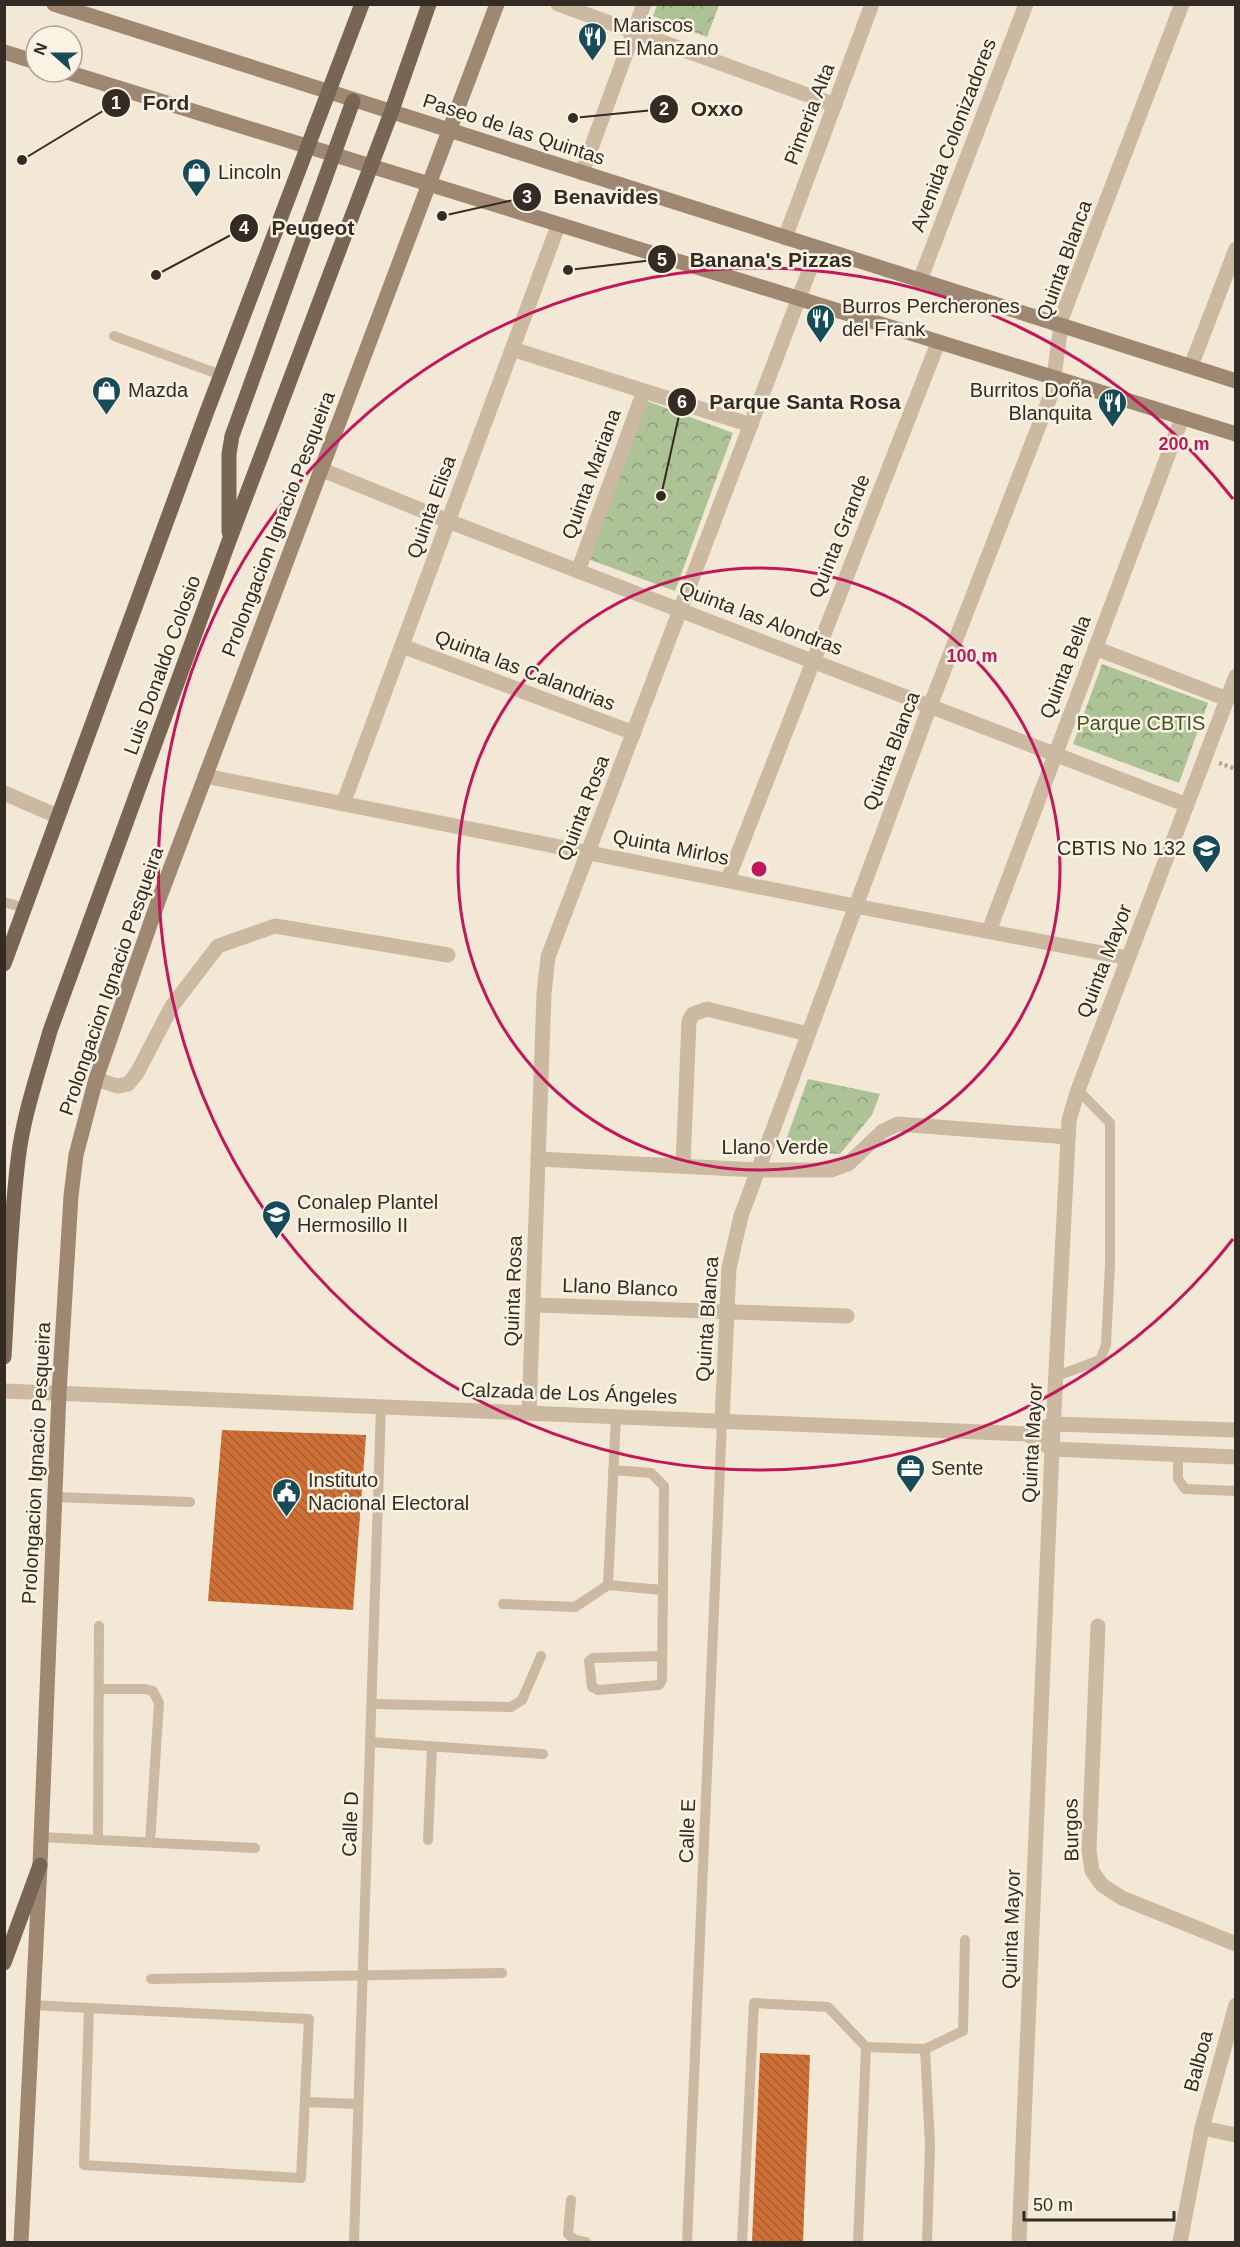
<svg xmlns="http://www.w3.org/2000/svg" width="1240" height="2247" viewBox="0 0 1240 2247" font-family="Arial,sans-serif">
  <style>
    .park { fill: url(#park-crowns) }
    .building { fill: url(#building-back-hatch) }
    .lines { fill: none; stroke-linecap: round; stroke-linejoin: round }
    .path { stroke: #b6a38b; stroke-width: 4; stroke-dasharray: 3 3; stroke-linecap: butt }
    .lane { stroke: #cbb9a1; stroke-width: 10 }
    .street { stroke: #cbb9a1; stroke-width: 15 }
    .secondary { stroke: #9e8872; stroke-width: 15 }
    .primary { stroke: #786554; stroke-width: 15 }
    .ring { fill: none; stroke: #c2185b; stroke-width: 3 }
    .labels { text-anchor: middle; stroke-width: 5; stroke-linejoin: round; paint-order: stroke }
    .poi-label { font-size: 20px; fill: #342b24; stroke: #faf2e2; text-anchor: start }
    .street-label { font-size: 20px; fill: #342b24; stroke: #faf2e2 }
    .park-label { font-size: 20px; fill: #3d5427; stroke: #faf2e2 }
    .centre { fill: #c2185b; stroke: #faf2e2; stroke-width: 3 }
    .ring-label { font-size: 18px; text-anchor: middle; font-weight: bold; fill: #c2185b; stroke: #faf2e2; stroke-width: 5; stroke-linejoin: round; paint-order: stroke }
    .leader { fill: none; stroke: #342b24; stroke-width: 2 }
    .callout-dot { fill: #342b24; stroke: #faf2e2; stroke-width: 2 }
    .mark-label { font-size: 18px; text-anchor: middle; font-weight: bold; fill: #fff }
    .callout-label { font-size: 21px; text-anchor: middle; font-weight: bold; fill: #342b24; stroke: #faf2e2; stroke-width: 5; stroke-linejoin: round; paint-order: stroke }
  </style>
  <defs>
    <pattern id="park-crowns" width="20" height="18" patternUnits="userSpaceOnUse" patternTransform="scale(1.5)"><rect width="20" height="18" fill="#adc295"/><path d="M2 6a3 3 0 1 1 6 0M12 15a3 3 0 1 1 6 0" fill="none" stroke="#8e9e79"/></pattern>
    <pattern id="building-back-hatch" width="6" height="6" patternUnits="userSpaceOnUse" patternTransform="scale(1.5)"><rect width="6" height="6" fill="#cf7037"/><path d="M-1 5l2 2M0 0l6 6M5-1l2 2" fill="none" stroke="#a95c2e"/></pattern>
  </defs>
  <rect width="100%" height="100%" fill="#f2e8d5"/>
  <g class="park">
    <path d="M657,5V4L719,5L707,37L653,16Z"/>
    <path d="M647,401L733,433L675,591L588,559Z"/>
    <path d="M1102,664L1208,703L1179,783L1073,744Z"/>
    <path d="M808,1079L880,1094L872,1115L840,1154L782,1151Z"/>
  </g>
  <g class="building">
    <path d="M222,1430L366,1435L353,1610L208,1601Z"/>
    <path d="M760,2053L810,2055L803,2242H752Z"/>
  </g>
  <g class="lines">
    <path class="path" d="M1219,763L1236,769"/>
    <g class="lane">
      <path d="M114,336L221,375"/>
      <path d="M4,902L24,908"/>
      <path d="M1057,1376L1100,1360L1106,1345L1110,1265V1123L1078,1090"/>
      <path d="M1178,1454V1479L1185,1489L1236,1491"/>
      <path d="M613,1470L651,1473L664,1486L662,1680L659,1685L598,1690L592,1687L589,1661L593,1658L661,1656"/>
      <path d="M55,1497L190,1502"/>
      <path d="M608,1585L662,1590"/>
      <path d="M503,1604L575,1607L608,1585L616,1416"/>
      <path d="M99,1689H145L153,1691L159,1703L150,1842"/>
      <path d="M372,1704L511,1707L522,1700L541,1656"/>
      <path d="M370,1742L543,1754"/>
      <path d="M41,1837L255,1848"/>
      <path d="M98,1840L99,1626"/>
      <path d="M428,1840L432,1747"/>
      <path d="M151,1979L502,1973"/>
      <path d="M33,2005L89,2008"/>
      <path d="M89,2008L309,2019L301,2178L84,2165Z"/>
      <path d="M925,2049L930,2145L927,2242"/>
      <path d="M306,2102L358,2104"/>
      <path d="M571,2200L568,2234L575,2240L586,2242"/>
      <path d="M354,2242L381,1406"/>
      <path d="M687,2242L722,1421"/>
      <path d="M742,2242L754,2003L828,2007L866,2047"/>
      <path d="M858,2242L866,2047L925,2049L963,2031L965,1940"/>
    </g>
    <g class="street">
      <path d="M558,4L835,105"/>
      <path d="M582,173L644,4"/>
      <path d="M785,238L872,4"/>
      <path d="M920,280L1026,4"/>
      <path d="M512,349L751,425"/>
      <path d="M1191,366L1236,249"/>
      <path d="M320,469L448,521L1187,805"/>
      <path d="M578,571L644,391"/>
      <path d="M402,646L634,733"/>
      <path d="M1095,648L1227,699"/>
      <path d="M205,776L855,906L1128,958"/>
      <path d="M4,793L57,816"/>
      <path d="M343,804L558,226"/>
      <path d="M728,879L938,343"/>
      <path d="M989,931L1182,418"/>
      <path d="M96,1079L117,1086L128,1084L137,1073L172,1006L218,946L275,926L448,955"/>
      <path d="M538,1159L757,1170H831L848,1164L883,1131L898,1124L1068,1137"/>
      <path d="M683,1165L689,1021L693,1014L707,1009L808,1034"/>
      <path d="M535,1305L847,1316"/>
      <path d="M4,1391L1027,1434L1052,1449L1236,1457"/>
      <path d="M529,1413L544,994L548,957L818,248"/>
      <path d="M722,1421L729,1268L741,1216L930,706L1052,392L1062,317L1182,4"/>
      <path d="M1027,1434L1054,1424L1236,1430"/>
      <path d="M1098,1626L1089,1850L1092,1871L1102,1885L1122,1898L1236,1944"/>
      <path d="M1202,2128L1236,2135"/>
      <path d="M1019,2242L1052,1449L1069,1120L1078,1090L1236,676"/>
      <path d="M1180,2242L1202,2128L1236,2005"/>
    </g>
    <g class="secondary">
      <path d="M54,4L1236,381"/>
      <path d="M4,52L36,62"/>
      <path d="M67,72L1236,434"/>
      <path d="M21,2242L40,1865L59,1393L71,1196L76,1155L96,1079L159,899L497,4"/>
    </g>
    <g class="primary">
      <path d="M229,532V454L232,436L353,101"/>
      <path d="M4,964L206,414L362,4"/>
      <path d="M4,1357C8,1292 10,1226 18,1160C23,1116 38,1074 50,1031L229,541L391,113L429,4"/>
      <path d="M4,1963L40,1865"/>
    </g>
  </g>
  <g class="ring">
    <circle cx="759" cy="869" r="301"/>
    <path d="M1233 1239A601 601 0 1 1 1233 499"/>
  </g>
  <defs>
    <symbol id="restaurant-pin" viewBox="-11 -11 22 30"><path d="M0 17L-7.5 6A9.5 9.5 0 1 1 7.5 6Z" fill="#184b58" stroke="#faf2e2"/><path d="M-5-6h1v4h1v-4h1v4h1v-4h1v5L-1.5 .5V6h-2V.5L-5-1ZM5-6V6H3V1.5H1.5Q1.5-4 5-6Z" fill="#fff"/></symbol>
    <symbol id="shop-pin" viewBox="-11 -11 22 30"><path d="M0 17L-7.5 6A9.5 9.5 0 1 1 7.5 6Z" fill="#184b58" stroke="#faf2e2"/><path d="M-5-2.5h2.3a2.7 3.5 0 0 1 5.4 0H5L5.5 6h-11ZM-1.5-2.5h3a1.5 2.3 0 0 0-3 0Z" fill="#fff"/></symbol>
    <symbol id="school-pin" viewBox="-11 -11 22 30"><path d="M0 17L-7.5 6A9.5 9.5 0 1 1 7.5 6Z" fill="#184b58" stroke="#faf2e2"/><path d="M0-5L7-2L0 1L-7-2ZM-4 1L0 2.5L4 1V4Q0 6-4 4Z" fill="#fff"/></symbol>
    <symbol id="office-pin" viewBox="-11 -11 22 30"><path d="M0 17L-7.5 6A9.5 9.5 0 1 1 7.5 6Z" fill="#184b58" stroke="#faf2e2"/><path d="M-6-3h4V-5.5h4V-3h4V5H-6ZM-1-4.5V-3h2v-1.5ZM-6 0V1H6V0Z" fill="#fff"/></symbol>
    <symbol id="civic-pin" viewBox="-11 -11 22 30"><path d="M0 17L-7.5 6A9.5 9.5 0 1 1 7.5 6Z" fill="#184b58" stroke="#faf2e2"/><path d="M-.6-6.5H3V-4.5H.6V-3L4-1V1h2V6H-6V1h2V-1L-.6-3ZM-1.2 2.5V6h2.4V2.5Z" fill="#fff"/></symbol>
  </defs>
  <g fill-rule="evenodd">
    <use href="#restaurant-pin" x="576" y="20" width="33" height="45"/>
    <use href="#shop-pin" x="180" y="156" width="33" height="45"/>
    <use href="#restaurant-pin" x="804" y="302" width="33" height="45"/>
    <use href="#shop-pin" x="90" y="374" width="33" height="45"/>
    <use href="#restaurant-pin" x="1096" y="386" width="33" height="45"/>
    <use href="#school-pin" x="1190" y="832" width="33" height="45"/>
    <use href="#school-pin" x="260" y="1198" width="33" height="45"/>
    <use href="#office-pin" x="894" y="1452" width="33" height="45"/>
    <use href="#civic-pin" x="270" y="1476" width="33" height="45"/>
  </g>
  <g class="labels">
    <g class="poi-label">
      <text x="613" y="32">Mariscos<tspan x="613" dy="23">El Manzano</tspan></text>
      <text x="218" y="179">Lincoln</text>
      <text x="842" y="313">Burros Percherones<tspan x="842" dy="23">del Frank</tspan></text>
      <text x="128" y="397">Mazda</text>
      <text x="1092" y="397" text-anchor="end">Burritos Doña<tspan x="1092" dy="23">Blanquita</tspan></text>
      <text x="1186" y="855" text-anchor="end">CBTIS No 132</text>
      <text x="297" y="1209">Conalep Plantel<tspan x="297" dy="23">Hermosillo II</tspan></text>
      <text x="931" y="1475">Sente</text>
      <text x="308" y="1487">Instituto<tspan x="308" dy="23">Nacional Electoral</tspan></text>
    </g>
    <g class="street-label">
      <text transform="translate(809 114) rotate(-69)" y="7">Pimeria Alta</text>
      <text transform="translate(514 129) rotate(18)" y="7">Paseo de las Quintas</text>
      <text transform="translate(953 135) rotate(-69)" y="7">Avenida Colonizadores</text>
      <text transform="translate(1064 260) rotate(-70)" y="7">Quinta Blanca</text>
      <text transform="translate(591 474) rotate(-70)" y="7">Quinta Mariana</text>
      <text transform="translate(431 507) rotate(-70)" y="7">Quinta Elisa</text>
      <text transform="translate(278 524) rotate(-69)" y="7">Prolongacion Ignacio Pesqueira</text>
      <text transform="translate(839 536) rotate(-68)" y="7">Quinta Grande</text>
      <text transform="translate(761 618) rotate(21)" y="7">Quinta las Alondras</text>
      <text transform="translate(162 665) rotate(-70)" y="7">Luis Donaldo Colosio</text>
      <text transform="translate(1065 667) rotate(-69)" y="7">Quinta Bella</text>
      <text transform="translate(525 670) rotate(21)" y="7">Quinta las Calandrias</text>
      <text transform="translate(891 751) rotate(-69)" y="7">Quinta Blanca</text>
      <text transform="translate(583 808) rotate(-69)" y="7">Quinta Rosa</text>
      <text transform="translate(671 847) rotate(11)" y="7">Quinta Mirlos</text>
      <text transform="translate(1104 961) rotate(-69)" y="7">Quinta Mayor</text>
      <text transform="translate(111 981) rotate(-71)" y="7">Prolongacion Ignacio Pesqueira</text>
      <text x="775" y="1154">Llano Verde</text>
      <text transform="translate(620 1287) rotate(2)" y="7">Llano Blanco</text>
      <text transform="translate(513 1291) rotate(-88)" y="7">Quinta Rosa</text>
      <text transform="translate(707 1319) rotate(-86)" y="7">Quinta Blanca</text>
      <text transform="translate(569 1393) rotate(2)" y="7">Calzada de Los Ángeles</text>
      <text transform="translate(1032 1443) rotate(-87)" y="7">Quinta Mayor</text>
      <text transform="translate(36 1463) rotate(-87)" y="7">Prolongacion Ignacio Pesqueira</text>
      <text transform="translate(350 1824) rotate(-88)" y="7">Calle D</text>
      <text transform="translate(1071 1830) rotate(-91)" y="7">Burgos</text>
      <text transform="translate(687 1831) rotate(-88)" y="7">Calle E</text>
      <text transform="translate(1011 1929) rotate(-88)" y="7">Quinta Mayor</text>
      <text transform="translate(1198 2061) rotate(-75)" y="7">Balboa</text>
    </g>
    <g class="park-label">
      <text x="1141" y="730">Parque CBTIS</text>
    </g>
  </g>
  <circle cx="759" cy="869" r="9" class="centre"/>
  <g class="ring-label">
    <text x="1184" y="450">200 m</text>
    <text x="972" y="662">100 m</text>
  </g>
  <path class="leader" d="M22 160L116 103M573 118L664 109M442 216L527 197M156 275L244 228M568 270L662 259M661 496L682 402"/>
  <g class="callout-dot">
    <circle cx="22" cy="160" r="6"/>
    <circle cx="573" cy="118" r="6"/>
    <circle cx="442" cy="216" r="6"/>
    <circle cx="156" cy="275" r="6"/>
    <circle cx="568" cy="270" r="6"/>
    <circle cx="661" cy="496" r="6"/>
    <circle cx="116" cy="103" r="15"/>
    <circle cx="664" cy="109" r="15"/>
    <circle cx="527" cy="197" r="15"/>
    <circle cx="244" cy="228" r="15"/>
    <circle cx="662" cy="259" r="15"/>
    <circle cx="682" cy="402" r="15"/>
  </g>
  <g class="mark-label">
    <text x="116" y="109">1</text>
    <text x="664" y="115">2</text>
    <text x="527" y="203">3</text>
    <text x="244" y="234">4</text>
    <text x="662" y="266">5</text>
    <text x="682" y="408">6</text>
  </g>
  <g class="callout-label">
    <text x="166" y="110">Ford</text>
    <text x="717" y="116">Oxxo</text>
    <text x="606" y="204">Benavides</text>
    <text x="313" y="235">Peugeot</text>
    <text x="771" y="267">Banana's Pizzas</text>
    <text x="805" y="409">Parque Santa Rosa</text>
  </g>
  <rect width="1240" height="2247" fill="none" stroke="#342b24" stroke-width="12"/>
  <g transform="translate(54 54) rotate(291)"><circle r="28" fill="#faf2e2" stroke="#aba296" stroke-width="1.5"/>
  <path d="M0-4.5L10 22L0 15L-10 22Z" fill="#184b58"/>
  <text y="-9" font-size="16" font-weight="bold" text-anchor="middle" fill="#342b24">N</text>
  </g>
  <path d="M1024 2211v9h150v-9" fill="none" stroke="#342b24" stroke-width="3"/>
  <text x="1033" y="2211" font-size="18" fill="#342b24" stroke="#faf2e2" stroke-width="4.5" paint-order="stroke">50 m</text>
</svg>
